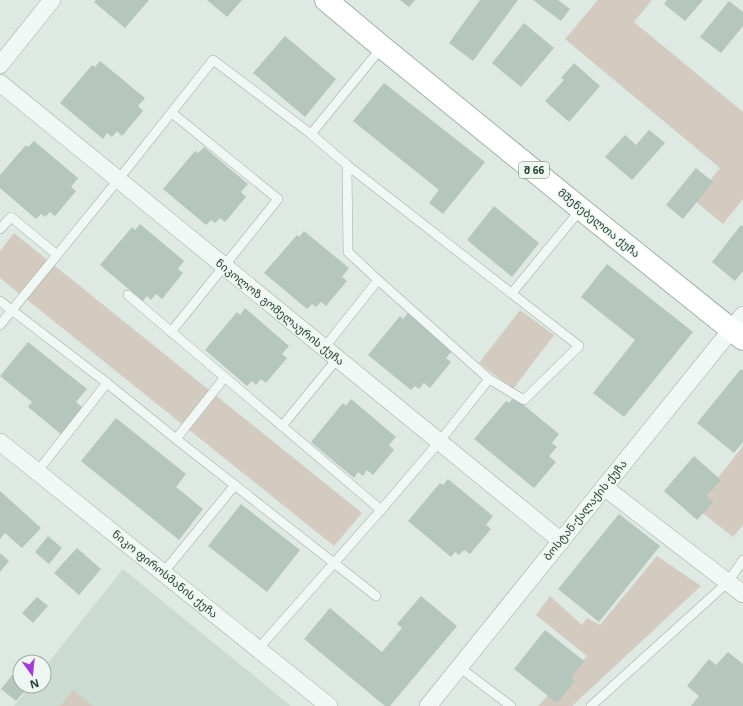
<svg xmlns="http://www.w3.org/2000/svg" width="743" height="706" viewBox="0 0 743 706" font-family="'Noto Sans','Noto Sans Georgian',sans-serif">
  <style>
    .built { fill: #ccdbd2 }
    .green { fill: #d3cbbf }
    .building { fill: #b5c6bd }
    .lines { fill: none; stroke-linecap: round; stroke-linejoin: round }
    .lane-casing { stroke: #9fb0a7; stroke-width: 10 }
    .street-casing { stroke: #9fb0a7; stroke-width: 18 }
    .primary-casing { stroke: #9db5a7; stroke-width: 24 }
    .lane { stroke: #f1f7f4; stroke-width: 9 }
    .street { stroke: #f1f7f4; stroke-width: 17 }
    .primary { stroke: #fff; stroke-width: 22 }
    .labels { text-anchor: middle; stroke-width: 3; stroke-linejoin: round; paint-order: stroke }
    .shield { fill: #eef6f1; stroke: #62776c; stroke-width: 1 }
    .shield-label { font-size: 10px; font-weight: bold; fill: #264133 }
    .street-label { font-size: 11px; fill: #264133; stroke: #eef6f1 }
  </style>
  <rect width="100%" height="100%" fill="#dee9e3"/>
  <path class="built" d="M123,569L291,706H14L30,686H44V668Z"/>
  <g class="green">
    <path d="M598,0H652L634,22L743,112V199L723,224L694,200L720,168L565,39Z"/>
    <path d="M14,233L362,513L334,546L0,278V251Z"/>
    <path d="M520,310L554,335L513,389L479,363Z"/>
    <path d="M743,446V525L733,537L695,507Z"/>
    <path d="M657,556L701,586L572,706H538L587,656L536,615L550,596L582,625L587,618L600,625Z"/>
    <path d="M73,690L93,706H60Z"/>
  </g>
  <g class="building">
    <path d="M96,0H149L125,28L94,2Z"/>
    <path d="M207,0H242L227,17Z"/>
    <path d="M400,0H415L409,7Z"/>
    <path d="M480,0H518L473,61L449,43Z"/>
    <path d="M533,0H558L570,9L561,21Z"/>
    <path d="M667,0H703L685,21L664,4Z"/>
    <path d="M729,1L743,12V26L721,53L700,37Z"/>
    <path d="M524,23L554,48L521,87L492,63Z"/>
    <path d="M285,36L336,79L305,117L253,73Z"/>
    <path d="M100,61L145,98L138,106L143,111L122,136L117,131L112,137L107,133L103,139L60,103L92,65L95,67Z"/>
    <path d="M574,63L600,86L569,122L545,101L564,80L561,78Z"/>
    <path d="M384,83L485,162L443,214L429,203L439,190L353,121Z"/>
    <path d="M649,130L665,143L632,180L605,157L625,135L636,145Z"/>
    <path d="M34,141L78,178L71,187L76,191L55,216L50,212L45,217L41,214L36,219L0,188V175L26,145L28,147Z"/>
    <path d="M204,147L248,184L241,192L246,197L225,222L220,218L215,223L211,220L206,225L163,189L195,151L198,153Z"/>
    <path d="M696,168L713,182L683,219L666,205Z"/>
    <path d="M494,206L539,243L512,277L467,240Z"/>
    <path d="M140,224L184,261L178,269L183,273L162,299L156,294L151,300L147,296L143,301L100,265L132,227L135,230Z"/>
    <path d="M741,225L743,227V271L735,281L712,262Z"/>
    <path d="M304,231L349,268L342,277L347,281L326,306L321,302L316,307L312,304L307,309L264,273L297,235L299,237Z"/>
    <path d="M607,264L693,332L624,417L593,393L635,340L581,297Z"/>
    <path d="M245,308L289,346L282,354L287,358L266,383L261,379L256,385L252,381L247,386L205,350L237,312L240,315Z"/>
    <path d="M408,313L453,350L446,358L451,362L430,388L424,383L419,389L415,386L411,390L368,355L400,316L403,319Z"/>
    <path d="M28,342L87,389L76,402L83,408L62,435L28,407L32,402L0,376Z"/>
    <path d="M741,369L743,371V442L734,453L697,423Z"/>
    <path d="M514,397L559,434L552,443L557,447L549,456L556,462L534,488L474,439L506,401L509,403Z"/>
    <path d="M351,399L396,437L389,445L394,450L373,475L367,470L363,476L358,472L354,478L311,442L343,403L346,406Z"/>
    <path d="M116,418L186,474L176,487L203,509L179,540L81,461Z"/>
    <path d="M694,456L721,480L706,496L713,502L697,520L664,491Z"/>
    <path d="M448,479L493,516L486,525L491,529L470,554L464,550L459,555L455,552L451,557L408,521L440,483L443,485Z"/>
    <path d="M0,491L41,528L22,548L5,533L0,539Z"/>
    <path d="M241,504L300,550L267,592L208,546Z"/>
    <path d="M619,514L660,546L599,622L558,589Z"/>
    <path d="M48,536L62,548L49,564L35,552Z"/>
    <path d="M77,548L101,569L79,595L54,573Z"/>
    <path d="M0,553L9,561L0,572Z"/>
    <path d="M421,596L457,626L390,706H385L304,639L330,608L382,652L402,628L397,624Z"/>
    <path d="M37,597L48,606L33,623L22,613Z"/>
    <path d="M545,630L584,661L571,678L575,681L557,703L514,669Z"/>
    <path d="M728,652L743,664V706H691L699,696L687,686L709,659L716,665Z"/>
    <path d="M17,669L20,671V686H29L16,701L1,689Z"/>
  </g>
  <g class="lines">
    <defs>
      <g id="lane">
        <path d="M311,134L382,47"/>
        <path d="M347,165L348,252L378,280"/>
        <path d="M0,229L11,217L57,255"/>
        <path d="M512,293L581,209"/>
        <path d="M128,295L381,510L439,442L489,379"/>
        <path d="M0,301L107,383L176,439L376,596"/>
        <path d="M0,325L118,180L213,60L311,134L347,165L579,346L524,400L489,379L378,280L324,348"/>
        <path d="M171,332L278,199L172,113"/>
        <path d="M282,426L337,359"/>
        <path d="M176,439L225,377"/>
        <path d="M37,472L107,383"/>
        <path d="M163,573L235,485"/>
        <path d="M258,649L381,510"/>
        <path d="M459,667L511,706"/>
        <path d="M591,706L728,582L743,560"/>
      </g>
      <g id="street">
        <path d="M0,65L52,0"/>
        <path d="M0,83L561,541"/>
        <path d="M0,442L329,706"/>
        <path d="M604,487L743,594"/>
        <path d="M428,706L743,315"/>
      </g>
      <path id="primary" d="M326,0L382,47L581,209L743,339"/>
    </defs>
    <use href="#lane" class="lane-casing"/>
    <use href="#street" class="street-casing"/>
    <use href="#primary" class="primary-casing"/>
    <use href="#lane" class="lane"/>
    <use href="#street" class="street"/>
    <use href="#primary" class="primary"/>
  </g>
  <g class="labels">
    <rect class="shield" x="519" y="162" width="30" height="16" rx="3"/>
    <g class="shield-label">
      <text x="534" y="174">შ 66</text>
    </g>
    <g class="street-label">
      <text transform="translate(599 223) rotate(39)" y="4">მშენებელთა ქუჩა</text>
      <text transform="translate(280 312) rotate(39)" y="4">ნიკოლოზ გომელაურის ქუჩა</text>
      <text transform="translate(585 510) rotate(-51)" y="4">ბოსტან-ქალაქის ქუჩა</text>
      <text transform="translate(165 574) rotate(39)" y="4">ნიკო ფიროსმანის ქუჩა</text>
    </g>
  </g>
  <g transform="translate(32 674) rotate(165)"><circle r="19" fill="#eef6f1" stroke="#9eaea5"/>
  <path d="M0-3L7 15L0 10L-7 15Z" fill="#a53ad7"/>
  <text y="-6" font-size="11" font-weight="bold" text-anchor="middle" fill="#264133">N</text>
  </g>
</svg>
